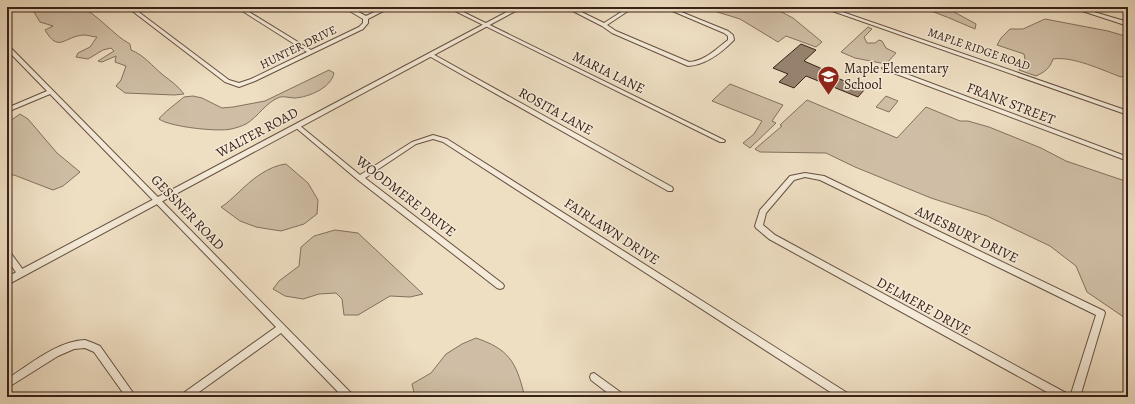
<svg xmlns="http://www.w3.org/2000/svg" width="1135" height="404" viewBox="0 0 1135 404" font-family="Alegreya,serif">
  <style>
    .green { fill: #cfbea5; stroke: #84705e }
    .building { fill: #978370; stroke: #392118 }
    .lines { fill: none; stroke-linecap: round; stroke-linejoin: round }
    .minor-casing { stroke: #665042; stroke-width: 2 }
    .tertiary-casing { stroke: #665042; stroke-width: 2 }
    .minor { fill: #f4ead7; fill-rule: evenodd }
    .tertiary { fill: #f4ead7; fill-rule: evenodd }
    .labels { text-anchor: middle; stroke-width: 3; stroke-linejoin: round; paint-order: stroke }
    .far-street-label { font-size: 12px; fill: #392118; stroke: #f4ead7 }
    .poi-label { font-size: 14px; fill: #392118; stroke: #f4ead7; text-anchor: start }
    .street-label { font-size: 14px; fill: #392118; stroke: #f4ead7 }
  </style>
  <rect width="100%" height="100%" fill="#eedec2"/>
  <filter id="stains"><feTurbulence type="fractalNoise" baseFrequency=".005" numOctaves="4"/><feColorMatrix values="0 0 0 0 .2 0 0 0 0 .09 0 0 0 0 .02 0 0 0 .5 -.17"/></filter>
  <radialGradient id="worn" r=".72"><stop offset=".6" stop-color="#630" stop-opacity="0"/><stop offset="1" stop-color="#630" stop-opacity=".3"/></radialGradient>
  <g class="green">
    <path d="M37,7C46,7 73,5 80,7C98,14 113,35 130,44L131,50C144,55 152,66 163,75C171,81 178,86 184,94L174,95L125,93L116,86L121,80L126,66L115,62L116,56L102,62L98,61L114,51L111,48L103,50L88,59L76,57L78,53L90,47L97,37C93,37 88,35 84,35C64,36 59,54 45,30L53,26L40,22L34,12L31,10Z"/>
    <path d="M701,7H772L793,18L822,42L816,47L786,36L778,42L740,19Z"/>
    <path d="M919,7H945L976,24L975,29C956,21 939,13 919,7Z"/>
    <path d="M1045,19L1108,31L1128,37V74L1121,77C1102,70 1073,56 1053,59C1050,68 1045,72 1036,76L1019,70L1025,59L1024,54L997,45L1001,38L1010,29H1023Z"/>
    <path d="M868,27L872,29L864,37L867,43H875L879,40L882,41L886,48L896,53L886,64L855,58L841,52Z"/>
    <path d="M329,70L334,73C331,88 309,97 295,98C290,98 284,96 280,97C266,102 258,117 246,124C242,126 236,128 231,129C218,132 170,127 159,119C162,114 178,102 184,97L193,96L202,98L222,108L233,107L265,101Z"/>
    <path d="M730,84L783,105L772,121L776,123L750,148L743,143L754,134L762,121L712,101Z"/>
    <path d="M886,96L898,101L889,112L876,107Z"/>
    <path d="M807,100L897,138L926,107L960,121H968L989,127L1041,148L1066,161L1128,182V320L1087,292L1076,266L1050,246L987,216L931,198L855,167L826,153L760,152L755,149L782,126L780,125Z"/>
    <path d="M20,114L28,119L57,153L80,172L63,186L53,190L14,175H7V123Z"/>
    <path d="M286,164L308,183L318,200L317,214L304,224L281,231L256,227L240,221L221,207C228,203 232,198 238,193C251,180 268,166 286,164Z"/>
    <path d="M335,230L358,233L423,294L410,297L390,296L358,315H344L342,299L336,293L319,294L303,299L285,296L273,289L279,281L299,266L301,247L314,236Z"/>
    <path d="M476,338C508,349 516,361 524,394L518,397H415L412,384L431,373L446,354L462,344Z"/>
  </g>
  <path class="building" d="M801,44L816,50L804,61L834,74L832,76L865,89L858,97L806,76L794,88L779,82L788,74L773,68Z"/>
  <g class="lines">
    <defs>
      <g id="minor">
        <path d="M127,7H132L229,80L239,83L251,79L307,52L236,7H241L311,50L359,27L363,23V19L343,7H349L366,16L385,7H391L368,19V23L363,29L255,81L239,87L225,82Z"/>
        <path d="M447,7H453L724,140L725,141L724,142H720Z"/>
        <path d="M565,7H571L604,23L629,7H634L607,25L616,31L689,62C705,61 716,49 728,40V36L724,33L663,7H669L728,31L733,35L734,40C721,53 706,65 688,66L612,33L602,26Z"/>
        <path d="M821,7H828L1128,111V115Z"/>
        <path d="M1070,7H1077L1128,22V26Z"/>
        <path d="M7,45L9,46L352,394L354,397H343L281,333L192,397H180L182,394L276,327L50,94L7,112V108L47,91L7,50Z"/>
        <path d="M431,53L672,187L673,189L672,191H668L429,56L428,55Z"/>
        <path d="M885,66L1128,157V161L883,69L882,68Z"/>
        <path d="M297,124L299,125L360,175L412,142L433,135L447,139L849,394L851,397H838L443,142L433,139L416,144L365,178L503,284L504,286L503,288L500,289L497,288L358,180L295,127L294,126Z"/>
        <path d="M805,173L824,176L1104,311L1105,313L1080,397H1070L1096,315L820,180L805,177L794,180L766,213L763,225L775,235L1068,394L1070,397H1056L769,239L756,228L755,226L760,210L790,176Z"/>
        <path d="M7,251L10,252L24,271L25,273L24,275L21,276L18,275L7,260Z"/>
        <path d="M85,340L93,343L100,346L136,397H126L94,352L85,348L74,349L58,356L7,388V379C29,365 57,341 85,340Z"/>
        <path d="M594,373L623,394L625,397H613L591,380L590,377L591,374Z"/>
      </g>
      <path id="tertiary" d="M516,7H523L7,285V277Z"/>
    </defs>
    <use href="#minor" class="minor-casing"/>
    <use href="#tertiary" class="tertiary-casing"/>
    <use href="#minor" class="minor"/>
    <use href="#tertiary" class="tertiary"/>
  </g>
  <defs>
    <symbol id="school-pin" viewBox="-11 -11 22 30"><path d="M0 17L-7.5 6A9.5 9.5 0 1 1 7.5 6Z" fill="#8f2418" stroke="#f4ead7"/><path d="M0-5L7-2L0 1L-7-2ZM-4 1L0 2.5L4 1V4Q0 6-4 4Z" fill="#fff"/></symbol>
  </defs>
  <g fill-rule="evenodd">
    <use href="#school-pin" x="816" y="64" width="25" height="34"/>
  </g>
  <g class="labels">
    <g class="far-street-label">
      <text transform="translate(298 47) rotate(-26)" y="4">HUNTER DRIVE</text>
      <text transform="translate(979 49) rotate(19)" y="4">MAPLE RIDGE ROAD</text>
    </g>
    <g class="poi-label">
      <text x="844" y="73">Maple Elementary<tspan x="844" dy="16">School</tspan></text>
    </g>
    <g class="street-label">
      <text transform="translate(609 72) rotate(26)" y="5">MARIA LANE</text>
      <text transform="translate(1011 103) rotate(21)" y="5">FRANK STREET</text>
      <text transform="translate(556 111) rotate(29)" y="5">ROSITA LANE</text>
      <text transform="translate(257 132) rotate(-28)" y="5">WALTER ROAD</text>
      <text transform="translate(406 196) rotate(38)" y="5">WOODMERE DRIVE</text>
      <text transform="translate(188 212) rotate(46)" y="5">GESSNER ROAD</text>
      <text transform="translate(612 231) rotate(33)" y="5">FAIRLAWN DRIVE</text>
      <text transform="translate(967 234) rotate(26)" y="5">AMESBURY DRIVE</text>
      <text transform="translate(924 306) rotate(29)" y="5">DELMERE DRIVE</text>
    </g>
  </g>
  <rect width="1135" height="404" fill="none" stroke="#eedec2" stroke-width="24"/>
  <rect x="8" y="8" width="1119" height="388" fill="none" stroke="#392118" stroke-width="2"/>
  <rect x="12" y="12" width="1111" height="380" fill="none" stroke="#392118"/>
  <rect width="100%" height="100%" filter="url(#stains)"/>
  <rect width="100%" height="100%" fill="url(#worn)"/>
</svg>
